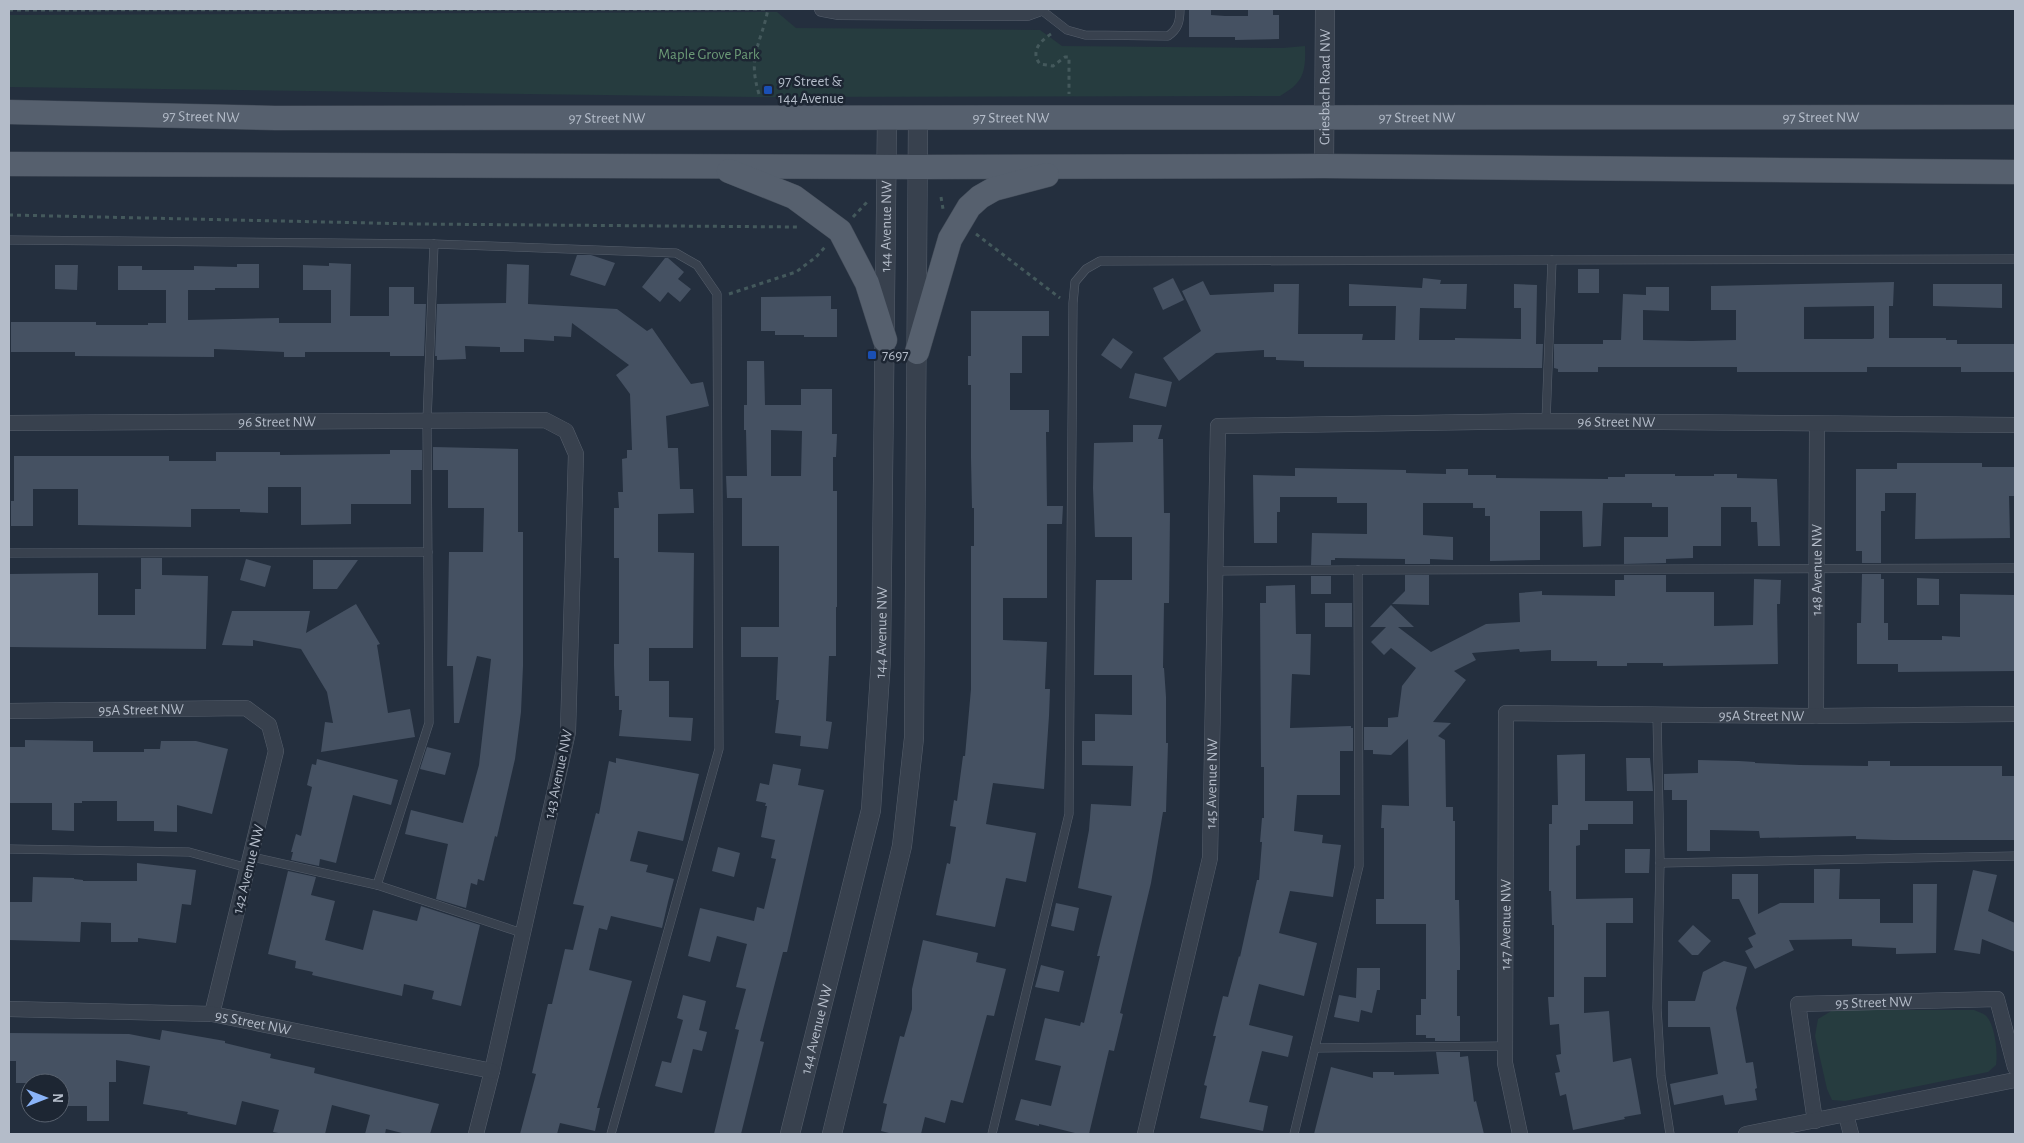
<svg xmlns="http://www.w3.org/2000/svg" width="2024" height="1143" viewBox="0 0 2024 1143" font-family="'Alegreya Sans',sans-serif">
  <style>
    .green { fill: #263c3f }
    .building { fill: #455162; fill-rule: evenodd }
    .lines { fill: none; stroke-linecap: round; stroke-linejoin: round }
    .service-casing { stroke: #565f6c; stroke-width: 9 }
    .minor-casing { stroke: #565f6c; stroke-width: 16 }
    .tertiary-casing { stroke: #565f6c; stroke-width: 20 }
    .primary-casing { stroke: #414a57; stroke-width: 25 }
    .path { stroke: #44595c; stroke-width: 3; stroke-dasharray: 4 4; stroke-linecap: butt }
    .service { stroke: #38414e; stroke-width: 8 }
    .minor { stroke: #38414e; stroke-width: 15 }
    .tertiary { stroke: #38414e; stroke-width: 19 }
    .primary { stroke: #56606e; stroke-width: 24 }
    .transit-dot { fill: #1a4fb4; stroke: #1d2633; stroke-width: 2 }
    .labels { text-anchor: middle; stroke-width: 5; stroke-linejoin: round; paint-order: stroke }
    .park-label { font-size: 15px; fill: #6b9a76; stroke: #1d2633 }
    .poi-label { font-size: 15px; fill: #b4bcc9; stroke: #1d2633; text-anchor: start }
    .street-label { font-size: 15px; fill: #b4bcc9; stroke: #1d2633 }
  </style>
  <rect width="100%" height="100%" fill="#242f3e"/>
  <g class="green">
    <path d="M777,12L796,28L1040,30L1062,46L1283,48L1305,46C1306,73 1303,83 1280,96L755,97L9,87V15Z"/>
    <path d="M1833,1010H1974C1977,1011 1982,1013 1985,1015C1995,1023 1998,1053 1996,1065L1988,1072L1845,1101L1832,1100L1827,1089L1815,1036L1818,1019Z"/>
  </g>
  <g class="building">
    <path d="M1189,9H1211V15L1225,16H1248V9H1273V15H1279V39L1235,40V37H1189Z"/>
    <path d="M577,255H591L615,263L605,286L570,275Z"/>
    <path d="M665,258H668L684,272L678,279L691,289L680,302L668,292L660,302L642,287Z"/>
    <path d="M329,263L351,264L350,316H389V287H414V304H426L424,356H390V352H305V357H284V352L214,349V357L75,356V352H11V322H96V325H148V323H166V290H118V266H142V270H194V266L237,267V264H259V288H215V290H188V320L279,318V323H331V290H303V265L329,266Z"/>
    <path d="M507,264L529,265L528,304L617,309L647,331L652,328L691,384L703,382L709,406L666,416L668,448H678L680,489H693L694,513L658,514V552L694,553L693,648H649V681H669V717L693,718L691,741L619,736L622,710H619V696H615L614,666V644H619V558H614V508H619L618,492H623L622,459L627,458V450H632L630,394L616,375L629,365L572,323L571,337L554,336V341L524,339V352H500V347L465,346L466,359L437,360V356H435L437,304L506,303Z"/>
    <path d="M55,265H78L77,290L55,289Z"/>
    <rect x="1578" y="269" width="21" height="24"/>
    <path d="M1173,278L1184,300L1163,310L1153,288Z"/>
    <path d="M1423,278L1441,280L1440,284H1467L1466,309L1420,308L1419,340H1455V338L1521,339V308H1514V284L1537,285L1536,344H1543L1542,368L1304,367V361L1276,360V357H1264V350L1216,353L1179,381L1163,358L1201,331L1182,291L1203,281L1210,295L1274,292V284H1299L1298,334H1363L1362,340H1395L1396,306H1349V284L1422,288Z"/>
    <path d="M1894,282L1893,306H1889V338H1946V340H1957V344H2015V372H1961V367H1867V372H1737V367H1598V372H1558V369L1554,368V344H1603V340H1621L1623,294L1646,295V287H1669V311L1643,310V340L1692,341L1736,340V310H1711V286ZM1874,306V338L1872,339H1804V307Z"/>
    <path d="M1933,284H2002V308L1933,306Z"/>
    <path d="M831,296V309H837V337H804V335H775V331H761V297Z"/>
    <path d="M971,311H1049V336H1022V373H1010V410H1049V432H1046L1047,506H1063L1062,524H1047V598H1003V640L1047,642L1045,689H1050L1049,716L1044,789L993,783L986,824L1036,833L1026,882L1006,878L995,927L936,915L947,863L950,864L956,827L950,826L954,800L957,801L963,756H965L971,689V546H974V508H972L971,458V385H968V356H971Z"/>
    <path d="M1113,338L1133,352L1121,369L1101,355Z"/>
    <path d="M747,361H764L765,405H801V389H832V434H837L836,457H833V491H837V607H836V656H829L826,721L832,722L828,749L800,746L801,736L775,733L779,700H776L778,657H741V627H779V546H742V498H727L726,476H747L746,430H744V405H747ZM771,430L802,431L801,476H771Z"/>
    <path d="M1135,373L1172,382L1166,407L1129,398Z"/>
    <path d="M1133,425H1162L1158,439H1163L1164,513H1170L1169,603H1164L1163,668H1164L1166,697V743H1168L1166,812H1163L1151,883L1120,1013L1123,1014L1114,1051L1109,1050L1089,1134H1079L1039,1124V1126L1015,1120L1021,1099L1051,1106L1061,1066L1035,1060L1045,1018L1080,1026L1081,1022L1084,1023L1100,956H1097L1112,896L1078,888L1089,830L1091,804L1131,806L1133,766L1082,765V741H1095V714L1132,715V675H1094L1096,580H1132V537H1095L1093,488L1094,443L1133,442Z"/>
    <path d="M433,447L518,449V532H523V666L521,712L515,759L497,837L495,836L484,881L478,879L477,885L471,883L466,908L436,899L448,844L405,834L411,810L463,823L479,765L491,659L477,656L459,723H454L453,666H447L449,552H483L484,508H448V470H433Z"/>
    <path d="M390,450H422V470H411V504H351V524L301,525V487H268V513L240,512V509H191V527L78,525V489H33V526H11V501H14V456H169V461H216V452H280V455L390,454Z"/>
    <path d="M1897,463H1982V467H2015V496H2009L2010,538L1915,539L1916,493H1885V511H1881V563H1862V551H1856V469H1897Z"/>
    <path d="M1295,468L1406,470V473L1446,474V469H1468V475H1496V478L1608,479V477H1625V474H1675V476H1714V474H1737V478L1777,479L1780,546H1758L1757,522H1751V507H1721V546H1693V558L1666,559V563L1624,564V537H1668V507H1652V503H1603L1601,546L1583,547L1582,511H1540V560L1490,561V516H1485V508H1473V503H1423V535L1453,537V560L1430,559V564H1405V559L1335,558V560H1331V565H1311L1312,533L1367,534V503H1337V497H1280V512H1277V543H1254L1253,475L1295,476Z"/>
    <path d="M141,558H162V575L208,576L206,649L9,647V574L98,573V615H135V589H141Z"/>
    <path d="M246,559L271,566L265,587L240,580Z"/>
    <path d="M313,560H358L337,589H313Z"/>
    <path d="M1862,574H1881V579H1884V623H1888V640H1942V636L1960,637V594L2015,595V671L1898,672V664H1857V623H1861Z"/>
    <path d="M1405,575H1429V605L1392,604L1405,591Z"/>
    <path d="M1624,575H1666V592H1714V626L1753,625L1754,579L1781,580L1780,604H1777L1778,664L1663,666V663H1627V666H1597V661H1551V650L1520,652L1519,649L1472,653L1476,660L1454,671L1466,680L1433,722L1451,723L1438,736L1445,740L1446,807H1453V821H1455V900H1459L1460,947V970H1457V1016H1460V1041H1435V1038H1426V1035H1416V1015H1421V999H1426V924H1376V899H1384V828H1381L1382,805L1409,806L1408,739L1391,755L1373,754V750H1364V727H1388V718L1398,717L1402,686L1416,668L1391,648L1384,655L1371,642L1386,627H1370L1391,605L1414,627H1398L1431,652L1486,624L1520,622L1519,593L1542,591V595L1615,596V580H1624Z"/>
    <rect x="1311" y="576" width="20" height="18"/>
    <path d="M1917,578L1939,579V605H1917Z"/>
    <path d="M1295,585L1296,634H1311L1310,675L1292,674L1290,728L1351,726V728H1353V751H1340V795H1297L1294,831L1323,835L1322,843L1341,845L1333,897L1290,891L1279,933L1317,943L1304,996L1259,984L1249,1025L1293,1036L1288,1057L1262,1051L1249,1102L1268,1106L1263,1131L1200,1118L1207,1086L1204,1085L1216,1036H1213L1223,996L1228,997L1239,956L1240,957L1257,880H1259L1262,842H1260L1262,818H1264V767H1261L1260,603H1266V586Z"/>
    <rect x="1325" y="603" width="27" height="24"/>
    <path d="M356,604L380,644L377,645L388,713L410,709L415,737L321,752L325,722L333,723L327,692L301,649L253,640V646L222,645L232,611H310L306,633Z"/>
    <path d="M25,740L93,741V752H144V749H160L161,741H196L228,749L212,814L177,805V832L154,831V821H117V801H82V803H74V831L52,830V803H9V747H25Z"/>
    <path d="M427,747L451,753L445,775L420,769Z"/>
    <path d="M1585,754V801H1633V824H1588V830H1580V845L1576,846V899L1633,898V923H1606V977H1584V1013L1609,1011L1613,1062L1631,1058L1641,1114L1624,1117L1625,1119L1573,1130L1566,1094L1560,1096L1555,1073L1560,1072L1556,1055L1561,1054L1559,1024L1550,1025L1548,997H1554V925H1552L1551,891H1549V824H1552V805H1558L1557,755Z"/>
    <path d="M616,758L699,774L683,841L638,831L630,861L648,865L646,872L674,879L668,902L662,928L611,916L607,930L599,928L589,970L632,981L597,1108H600L595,1131L560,1123L557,1134H520L536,1074L532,1073L548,1004H552L565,949L573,950L584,906L573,904L596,813L599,814L609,761L616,763Z"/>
    <path d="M1626,758H1650L1653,791H1627Z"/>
    <path d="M317,759L398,780L391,805L353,795L336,863L320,859L319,866L291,860L293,852H291L296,834L301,836L312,787L307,785L312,764L316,765Z"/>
    <path d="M1698,760L1739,761L1755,762V763L1800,765L1868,766V761H1890V766H2002V776H2015V840H1893L1856,839V836L1760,838L1759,831L1710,830V851H1687V800H1672V790H1664V774L1698,773Z"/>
    <path d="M773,764L801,769L798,785L824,790L787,952H783L760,1041L764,1042L741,1134H714L739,1030L735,1029L746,989L736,987L747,944L717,936L710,962L688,956L700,908L754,921L757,907L764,909L776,859L771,858L775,840L761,837L767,806H765L766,803L756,801L760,783L769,785Z"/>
    <path d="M718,847L740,853L734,877L712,871Z"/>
    <path d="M1625,849H1650L1649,873H1625Z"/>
    <path d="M137,863L196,870L191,905L182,904L176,943L138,938V942H111V923L81,922L80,942L9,940V902H32L33,877L74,878V879L83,880V881H137Z"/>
    <path d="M1814,869H1840L1839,899H1880V923H1913V884H1937L1936,953L1896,954V948L1852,946V939L1789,940L1794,950L1755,969L1745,951L1753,947L1748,938L1756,934L1739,899H1732V874H1758V914L1780,903H1814Z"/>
    <path d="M1973,870L1997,875L1988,911L2015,923V952L1982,939L1980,954L1954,950Z"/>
    <path d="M288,871L316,877L311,895L335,901L325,940L363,950L373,910L417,921L421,906L480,925L461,1006L432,999L434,991L404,984L402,996L312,975L313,972L295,968L296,961L268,954Z"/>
    <path d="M1056,903L1079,908L1074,931L1051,926Z"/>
    <path d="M1693,925L1711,941L1698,955H1692L1678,941Z"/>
    <path d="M923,940L978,953L976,962L1006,969L994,1016L987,1015L963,1103L951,1100L945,1123L925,1117L921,1134H893L881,1131L887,1104L883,1103L900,1036L904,1037L912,1009V989Z"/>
    <path d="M1724,961L1747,967L1736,1008L1746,1063L1753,1062L1757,1088L1755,1089L1757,1100L1725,1105L1723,1095L1674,1105L1670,1084L1718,1074L1710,1027H1668V1001H1695L1703,972Z"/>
    <path d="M1041,965L1064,971L1059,992L1035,987Z"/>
    <path d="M1357,968H1380V990H1377L1372,1013L1361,1010L1359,1022L1334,1017L1339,995L1356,998Z"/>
    <path d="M683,995L706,1001L699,1030L707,1032L702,1051L693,1049L682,1093L655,1086L662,1061L671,1063L683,1020L677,1018Z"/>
    <path d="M162,1030L225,1041V1043L271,1054L270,1058L315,1068L314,1073L439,1104L430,1134H406L386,1129L385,1134H365L370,1115L332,1105L325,1134H284L273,1132L279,1110L242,1101L236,1125L187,1114L188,1112L143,1104L150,1066L116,1060V1082H109V1121H87V1106H60V1083H16V1061H9V1033L129,1034L160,1040Z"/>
    <path d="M1436,1052H1460V1057L1468,1056L1474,1102L1476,1101L1484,1134H1314L1331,1067L1373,1078V1072H1394V1075L1439,1074Z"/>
  </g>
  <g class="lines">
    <defs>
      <g id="service">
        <path d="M1040,9L1067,30L1085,35L1168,36C1178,29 1180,22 1180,9"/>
        <path d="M9,240L434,244L676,253L697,265L717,294L719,749L611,1134"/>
        <path d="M1546,421L1552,260"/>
        <path d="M9,553L428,552"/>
        <path d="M1215,571L1358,570"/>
        <path d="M1657,715L1660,863L1657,1008L1661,1076L1670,1134"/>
        <path d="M9,849L189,852L248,868"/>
        <path d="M252,857L377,885L522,933"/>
        <path d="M1660,863L2015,856"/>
        <path d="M377,885L429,723L427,421L434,244"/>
        <path d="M1315,1048L1505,1046"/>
        <path d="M992,1134L1069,814L1073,303L1075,282L1086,269L1100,261L2015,259"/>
        <path d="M1294,1134L1359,866L1358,570L2015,568"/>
      </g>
      <g id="minor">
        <path d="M822,9L838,12L1027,13L1038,9"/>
        <path id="s1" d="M9,423L545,420L566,431L576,454L568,732L492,1071L476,1134"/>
        <path id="s2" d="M9,711L246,708L269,725L276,751L212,1014"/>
        <path id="s3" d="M1816,716L1817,424"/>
        <path id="s4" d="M9,1009L212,1014L492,1071"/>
        <path d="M1846,1115L1851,1134"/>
        <path id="s5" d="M1815,1121L1798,1004L1997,999L2015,1067"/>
        <path id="s6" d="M1145,1134L1210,858L1218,426L1546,421L2015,425"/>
        <path id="s7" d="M1520,1134L1505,1063L1506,713L1816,716L2015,714"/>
        <path d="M1746,1134L2015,1080"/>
      </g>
      <g id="tertiary">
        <path id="s8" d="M1324,166L1325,9"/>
        <path id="s9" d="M790,1134L871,810L881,659L887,118"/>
        <path d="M832,1134L902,846L914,738L918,118"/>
      </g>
      <g id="primary">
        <path id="s10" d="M9,112L275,118L2015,117"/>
        <path d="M9,164L918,167L1324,166L2015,172"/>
        <path d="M729,171L794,197L840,231L867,283L885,340"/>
        <path d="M917,352L950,239L969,207L980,197L994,189L1047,175"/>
      </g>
    </defs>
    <use href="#service" class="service-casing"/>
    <use href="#minor" class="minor-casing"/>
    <use href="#tertiary" class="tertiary-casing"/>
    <use href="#primary" class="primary-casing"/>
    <g class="path">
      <path d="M9,10L768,9"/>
      <path d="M1051,34C1040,41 1030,52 1040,64L1053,66L1065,57H1069V94"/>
      <path d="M759,94C747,55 761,45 768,9"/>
      <path d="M941,197L943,209"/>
      <path d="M9,215L416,224L798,227"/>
      <path d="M853,217L868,201"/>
      <path d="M976,234L1060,298"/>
      <path d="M729,294L796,272L816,257L825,247"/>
    </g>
    <use href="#service" class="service"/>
    <use href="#minor" class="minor"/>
    <use href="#tertiary" class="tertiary"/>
    <use href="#primary" class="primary"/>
  </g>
  <g class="transit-dot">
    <rect x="763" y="85" width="10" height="10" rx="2.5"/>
    <rect x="867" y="350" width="10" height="10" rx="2.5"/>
  </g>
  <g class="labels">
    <g class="park-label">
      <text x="709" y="59">Maple Grove Park</text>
    </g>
    <g class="poi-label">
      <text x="778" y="86">97 Street &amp;<tspan x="778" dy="17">144 Avenue</tspan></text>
      <text x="882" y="360">7697</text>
    </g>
    <g class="street-label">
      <text dy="5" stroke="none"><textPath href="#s8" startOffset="79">Griesbach Road NW</textPath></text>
      <text dy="5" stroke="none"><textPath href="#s10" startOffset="192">97 Street NW</textPath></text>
      <text dy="5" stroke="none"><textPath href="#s10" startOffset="1408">97 Street NW</textPath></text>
      <text dy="5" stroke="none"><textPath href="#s10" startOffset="1812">97 Street NW</textPath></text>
      <text dy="5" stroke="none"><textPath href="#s10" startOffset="598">97 Street NW</textPath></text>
      <text dy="5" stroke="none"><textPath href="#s10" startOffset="1002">97 Street NW</textPath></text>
      <text dy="5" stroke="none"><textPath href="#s9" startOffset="918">144 Avenue NW</textPath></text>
      <text dy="5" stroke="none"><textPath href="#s1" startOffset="268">96 Street NW</textPath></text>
      <text dy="5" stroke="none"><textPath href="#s6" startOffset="1114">96 Street NW</textPath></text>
      <text dy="5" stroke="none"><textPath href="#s3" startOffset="146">148 Avenue NW</textPath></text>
      <text dy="5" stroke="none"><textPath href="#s9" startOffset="512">144 Avenue NW</textPath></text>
      <text dy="5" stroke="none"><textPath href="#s2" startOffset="132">95A Street NW</textPath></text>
      <text dy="5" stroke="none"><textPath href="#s7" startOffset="678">95A Street NW</textPath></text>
      <text transform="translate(558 774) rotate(-78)" y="5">143 Avenue NW</text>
      <text dy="5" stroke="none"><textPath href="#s6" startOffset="358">145 Avenue NW</textPath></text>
      <text transform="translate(248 869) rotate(-76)" y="5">142 Avenue NW</text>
      <text dy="5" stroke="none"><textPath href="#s7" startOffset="211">147 Avenue NW</textPath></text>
      <text dy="5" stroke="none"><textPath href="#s5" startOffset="194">95 Street NW</textPath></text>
      <text dy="5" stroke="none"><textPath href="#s4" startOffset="245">95 Street NW</textPath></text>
      <text dy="5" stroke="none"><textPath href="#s9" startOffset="108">144 Avenue NW</textPath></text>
    </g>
  </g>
  <rect width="2024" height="1143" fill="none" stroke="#b4bcc9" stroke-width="20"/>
  <g transform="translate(45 1098) rotate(90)"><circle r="24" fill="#1d2633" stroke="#59626f"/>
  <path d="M0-4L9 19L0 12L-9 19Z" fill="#8ab4f8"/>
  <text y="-8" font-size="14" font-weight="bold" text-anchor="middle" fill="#b4bcc9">N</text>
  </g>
</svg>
